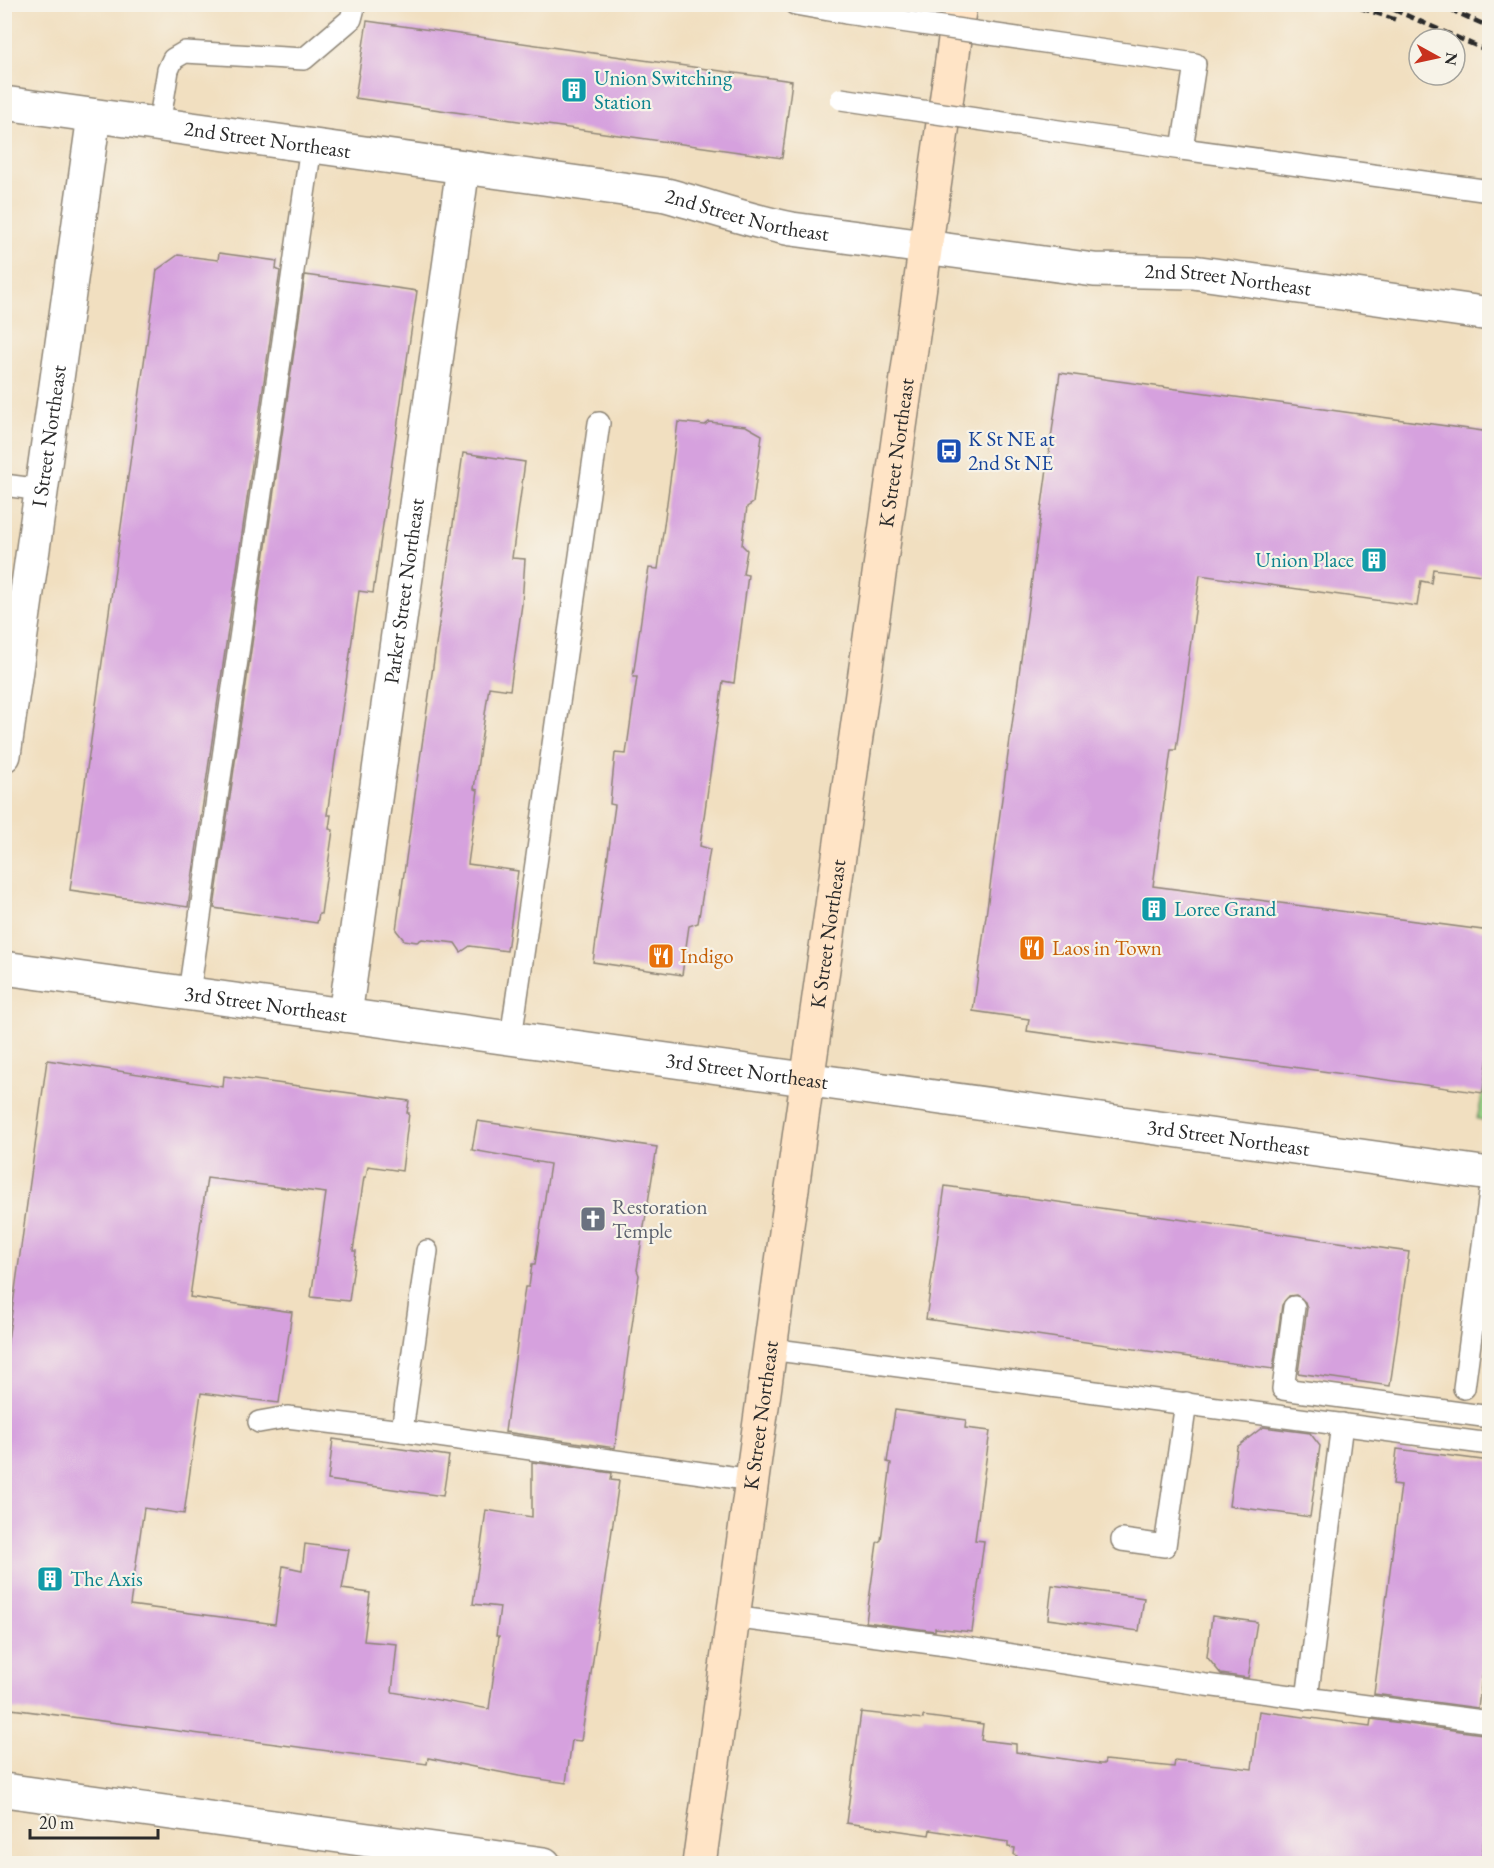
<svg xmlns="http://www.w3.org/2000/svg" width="1494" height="1868" viewBox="0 0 1494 1868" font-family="'EB Garamond',serif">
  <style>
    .green { fill: #99d487; stroke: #628059; stroke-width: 1.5 }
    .building { fill: #d6a1de }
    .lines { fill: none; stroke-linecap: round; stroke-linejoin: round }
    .service-casing { stroke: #8e8576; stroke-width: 24 }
    .minor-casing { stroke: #8e8576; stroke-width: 36 }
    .tertiary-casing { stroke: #8e8576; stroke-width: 36 }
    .secondary-casing { stroke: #8e8576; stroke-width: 36 }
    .service { stroke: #fff; stroke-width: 21 }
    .minor { stroke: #fff; stroke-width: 33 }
    .tertiary { stroke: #fff; stroke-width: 33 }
    .secondary { stroke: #ffe4c6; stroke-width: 33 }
    .rail { stroke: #2b2b2b; stroke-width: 4.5; stroke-dasharray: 9 4.5; stroke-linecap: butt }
    .service-bridge-casing { stroke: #8e8576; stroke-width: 24; stroke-linecap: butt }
    .service-bridge { stroke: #fff; stroke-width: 21 }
    .labels { text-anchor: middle; stroke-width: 4.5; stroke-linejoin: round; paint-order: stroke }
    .culture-label { font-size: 21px; fill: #0d838f; stroke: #f7f3e8; text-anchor: start }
    .street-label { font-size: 21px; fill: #2b2b2b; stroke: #f7f3e8 }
    .transit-label { font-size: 21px; fill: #164399; stroke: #f7f3e8; text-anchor: start }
    .food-label { font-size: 21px; fill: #c56008; stroke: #f7f3e8; text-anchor: start }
    .worship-label { font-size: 21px; fill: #5b616d; stroke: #f7f3e8; text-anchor: start }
  </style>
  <rect width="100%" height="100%" fill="#f7f3e8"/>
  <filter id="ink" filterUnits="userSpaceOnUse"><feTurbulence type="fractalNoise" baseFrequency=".0167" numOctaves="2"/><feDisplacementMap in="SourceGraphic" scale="12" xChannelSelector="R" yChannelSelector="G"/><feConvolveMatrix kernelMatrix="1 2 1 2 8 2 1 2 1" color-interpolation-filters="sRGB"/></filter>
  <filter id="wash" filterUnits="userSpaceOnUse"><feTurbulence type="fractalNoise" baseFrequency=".008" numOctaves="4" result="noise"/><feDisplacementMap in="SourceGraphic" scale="24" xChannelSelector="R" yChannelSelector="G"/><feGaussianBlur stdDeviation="1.35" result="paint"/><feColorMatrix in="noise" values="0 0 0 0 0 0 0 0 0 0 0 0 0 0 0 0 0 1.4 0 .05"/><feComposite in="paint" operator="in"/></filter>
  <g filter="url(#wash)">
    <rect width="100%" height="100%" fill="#f1dfc0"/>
    <path class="green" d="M1489,1041V1121L1477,1119L1483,1093Z"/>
    <g id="blocks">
      <g class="building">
        <path d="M367,21L792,81L782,158L355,98Z"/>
        <path d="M219,253L277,261L276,269L280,271L188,907L70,890L157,270L178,255L218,260Z"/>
        <path d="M305,275L417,291L373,593L359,591L327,815H331L329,829L333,830L321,914H319L317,923L214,908Z"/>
        <path d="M1060,373L1490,432V576L1433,569L1431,583L1421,581L1417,606L1200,575L1176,750H1171L1153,886L1490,931V1041L1483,1093L1027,1031L1029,1019L973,1011Z"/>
        <path d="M678,422L705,425L709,422L746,426L762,435L753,503L747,507L742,545L747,550L743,574L748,575L734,683L723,681L700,846L710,849L698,923L689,926L682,975L593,962L615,805L610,804L615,753L626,754L637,677H633L645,591L649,568L658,569Z"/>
        <path d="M463,453L525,462L512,558L525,559L522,604L510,690L489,687L474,789L478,790L468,864L518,871L507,951L470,946L461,952L455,943L422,939L417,942L404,940L396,930Z"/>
        <path d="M47,1060L223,1087L224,1076L409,1101L407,1113H409L402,1171L368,1166L366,1177H364L353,1251H356L349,1301L311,1297L326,1193L207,1178L190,1297L292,1312L279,1403L201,1393L184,1514L144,1508L130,1605L275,1624L283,1566L302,1570L305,1544L349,1550L342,1589L370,1593L364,1641L397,1644L392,1692L489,1709L499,1636H496L500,1607L473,1604L486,1510L532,1517V1462L612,1473L611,1480L619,1481L604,1586L581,1741L572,1740L566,1783L519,1776L428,1758L427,1764L4,1708V1369Z"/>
        <path d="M477,1121L657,1147L637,1270L639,1275L615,1448L505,1432L525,1287H529L532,1264H535L550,1164L472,1150Z"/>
        <path d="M945,1186L1409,1252L1390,1386L1298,1373L1307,1308L1305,1302L1296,1295L1289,1296L1282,1305L1273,1369L926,1319Z"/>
        <path d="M895,1410L966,1420L965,1428L990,1431L975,1540L984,1541L972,1632L935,1628V1631L866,1622L877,1543L881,1540L891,1463L887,1462Z"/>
        <path d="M1263,1427L1310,1433L1320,1446L1310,1517L1229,1506L1237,1447Z"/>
        <path d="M333,1439L449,1456L443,1496L328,1480Z"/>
        <path d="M1397,1449L1490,1461V1619L1478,1708L1374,1694L1401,1485L1393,1484Z"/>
        <path d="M1052,1585L1144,1598L1139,1631L1048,1619Z"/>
        <path d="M1212,1616L1257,1622L1248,1678L1221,1674L1207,1657Z"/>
        <path d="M1259,1711L1370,1726L1371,1719L1490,1735V1787L1481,1863H1042L1017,1861V1856L1014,1855L1015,1848L1008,1847V1842L930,1830L929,1835L846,1823L861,1712L923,1719V1716L983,1724L981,1740L1016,1744V1752L1100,1764H1104L1105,1760L1174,1767L1175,1760L1252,1769Z"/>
      </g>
    </g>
  </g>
  <g filter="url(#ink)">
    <use href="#blocks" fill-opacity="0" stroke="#8e8576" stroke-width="1.5"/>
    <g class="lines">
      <defs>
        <g id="service">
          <path d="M795,4L846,13"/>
          <path d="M159,125L168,70L173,59L185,52L304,59L351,19L355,4"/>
          <path d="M1052,130L1182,149L1195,64L1065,45"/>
          <path d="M1182,149L1490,191"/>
          <path d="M4,485L41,490"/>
          <path d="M189,993L311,146"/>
          <path d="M511,1038L599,423"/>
          <path d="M1294,1307L1283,1389L1490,1417"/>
          <path d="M770,1349L1490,1444"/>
          <path d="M1464,1388L1490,1193"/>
          <path d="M259,1422L287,1417L402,1431L752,1480"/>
          <path d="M402,1431L427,1251"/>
          <path d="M1122,1540L1165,1546L1186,1403"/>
          <path d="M732,1617L954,1646L1206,1685L1490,1722"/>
          <path d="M1307,1699L1342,1424"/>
        </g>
        <g id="minor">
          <path id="s1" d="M4,755L94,116"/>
          <path id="s2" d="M4,968L1490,1174"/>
          <path id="s3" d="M345,1015L463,167"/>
        </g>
        <g id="tertiary">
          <path id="s4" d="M4,103L666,195C708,206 749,221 792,229L1094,270L1193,272L1490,314"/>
          <path d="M4,1790L544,1864"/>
        </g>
        <g id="secondary">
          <path id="s5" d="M699,1864L800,1131L960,4"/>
        </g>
      </defs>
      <use href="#service" class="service-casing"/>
      <use href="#minor" class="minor-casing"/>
      <use href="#tertiary" class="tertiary-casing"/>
      <use href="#secondary" class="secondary-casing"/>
      <use href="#service" class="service"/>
      <use href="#minor" class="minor"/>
      <use href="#tertiary" class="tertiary"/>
      <use href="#secondary" class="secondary"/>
      <g class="rail">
        <path d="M1348,4L1397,20"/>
        <path d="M1381,4L1490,52"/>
        <path d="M1437,4L1490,27"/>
      </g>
      <defs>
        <g id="service-bridge">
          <path d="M846,13L1065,45"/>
          <path d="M841,99L1052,130"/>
        </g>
      </defs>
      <use href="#service-bridge" class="service-bridge-casing"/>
      <use href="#service-bridge" class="service-bridge"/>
    </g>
  </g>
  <defs>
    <symbol id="building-square" viewBox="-11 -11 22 22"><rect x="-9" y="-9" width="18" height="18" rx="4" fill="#0f9aa8" stroke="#f7f3e8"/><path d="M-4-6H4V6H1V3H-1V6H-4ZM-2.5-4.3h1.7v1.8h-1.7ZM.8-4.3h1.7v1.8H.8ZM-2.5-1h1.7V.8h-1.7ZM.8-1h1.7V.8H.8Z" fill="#fff"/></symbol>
    <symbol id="bus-square" viewBox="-11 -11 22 22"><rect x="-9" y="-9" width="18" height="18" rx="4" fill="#1a4fb4" stroke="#f7f3e8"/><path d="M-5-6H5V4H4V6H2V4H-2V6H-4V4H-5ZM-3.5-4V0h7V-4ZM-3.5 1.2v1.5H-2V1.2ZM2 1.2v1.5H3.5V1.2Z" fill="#fff"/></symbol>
    <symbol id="restaurant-square" viewBox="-11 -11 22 22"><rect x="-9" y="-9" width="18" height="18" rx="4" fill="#e8710a" stroke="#f7f3e8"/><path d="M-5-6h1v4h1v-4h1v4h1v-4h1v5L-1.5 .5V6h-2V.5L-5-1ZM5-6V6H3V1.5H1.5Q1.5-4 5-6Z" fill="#fff"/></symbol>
    <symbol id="church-square" viewBox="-11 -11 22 22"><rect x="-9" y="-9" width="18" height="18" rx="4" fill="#6b7280" stroke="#f7f3e8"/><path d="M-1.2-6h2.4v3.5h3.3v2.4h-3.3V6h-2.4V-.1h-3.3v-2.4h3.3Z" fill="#fff"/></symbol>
  </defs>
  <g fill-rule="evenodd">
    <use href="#building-square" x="559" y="75" width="30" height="30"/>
    <use href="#bus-square" x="934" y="436" width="30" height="30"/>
    <use href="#building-square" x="1359" y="545" width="30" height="30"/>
    <use href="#building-square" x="1139" y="894" width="30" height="30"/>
    <use href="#restaurant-square" x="1017" y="933" width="30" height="30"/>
    <use href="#restaurant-square" x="646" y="941" width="30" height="30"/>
    <use href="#church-square" x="578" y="1204" width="30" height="30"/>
    <use href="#building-square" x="35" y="1564" width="30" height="30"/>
  </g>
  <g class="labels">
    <g class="culture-label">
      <text x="594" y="85">Union Switching<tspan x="594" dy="24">Station</tspan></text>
      <text x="1354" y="567" text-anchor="end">Union Place</text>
      <text x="1174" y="916">Loree Grand</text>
      <text x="70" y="1586">The Axis</text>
    </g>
    <g class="street-label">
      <text dy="7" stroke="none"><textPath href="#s4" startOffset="266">2nd Street Northeast</textPath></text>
      <text dy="7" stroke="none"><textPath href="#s4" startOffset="752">2nd Street Northeast</textPath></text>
      <text dy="7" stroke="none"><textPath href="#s4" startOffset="1238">2nd Street Northeast</textPath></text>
      <text dy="7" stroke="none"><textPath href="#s1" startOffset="322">I Street Northeast</textPath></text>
      <text dy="7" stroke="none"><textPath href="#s5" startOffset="1425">K Street Northeast</textPath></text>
      <text dy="7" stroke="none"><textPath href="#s3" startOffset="428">Parker Street Northeast</textPath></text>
      <text dy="7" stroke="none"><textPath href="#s5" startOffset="939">K Street Northeast</textPath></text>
      <text dy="7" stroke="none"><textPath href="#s2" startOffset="264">3rd Street Northeast</textPath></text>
      <text dy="7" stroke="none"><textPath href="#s2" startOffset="750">3rd Street Northeast</textPath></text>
      <text dy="7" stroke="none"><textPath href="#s2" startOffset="1236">3rd Street Northeast</textPath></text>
      <text dy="7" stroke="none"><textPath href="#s5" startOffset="453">K Street Northeast</textPath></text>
    </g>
    <g class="transit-label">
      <text x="968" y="446">K St NE at<tspan x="968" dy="24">2nd St NE</tspan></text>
    </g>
    <g class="food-label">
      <text x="1052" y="955">Laos in Town</text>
      <text x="680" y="963">Indigo</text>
    </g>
    <g class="worship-label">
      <text x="612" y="1214">Restoration<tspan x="612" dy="24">Temple</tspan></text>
    </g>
  </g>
  <rect width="1494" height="1868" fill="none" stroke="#f7f3e8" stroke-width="24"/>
  <g transform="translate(1437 57) rotate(98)"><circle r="28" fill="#f7f3e8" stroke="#a5a39c" stroke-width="1.5"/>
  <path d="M0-4.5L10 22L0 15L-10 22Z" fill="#c8321e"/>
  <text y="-9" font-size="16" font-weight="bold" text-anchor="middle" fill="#2b2b2b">N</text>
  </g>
  <path d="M30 1829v9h128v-9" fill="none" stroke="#2b2b2b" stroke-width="3"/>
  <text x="39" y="1829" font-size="18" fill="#2b2b2b" stroke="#f7f3e8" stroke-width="4.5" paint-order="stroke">20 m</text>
</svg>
